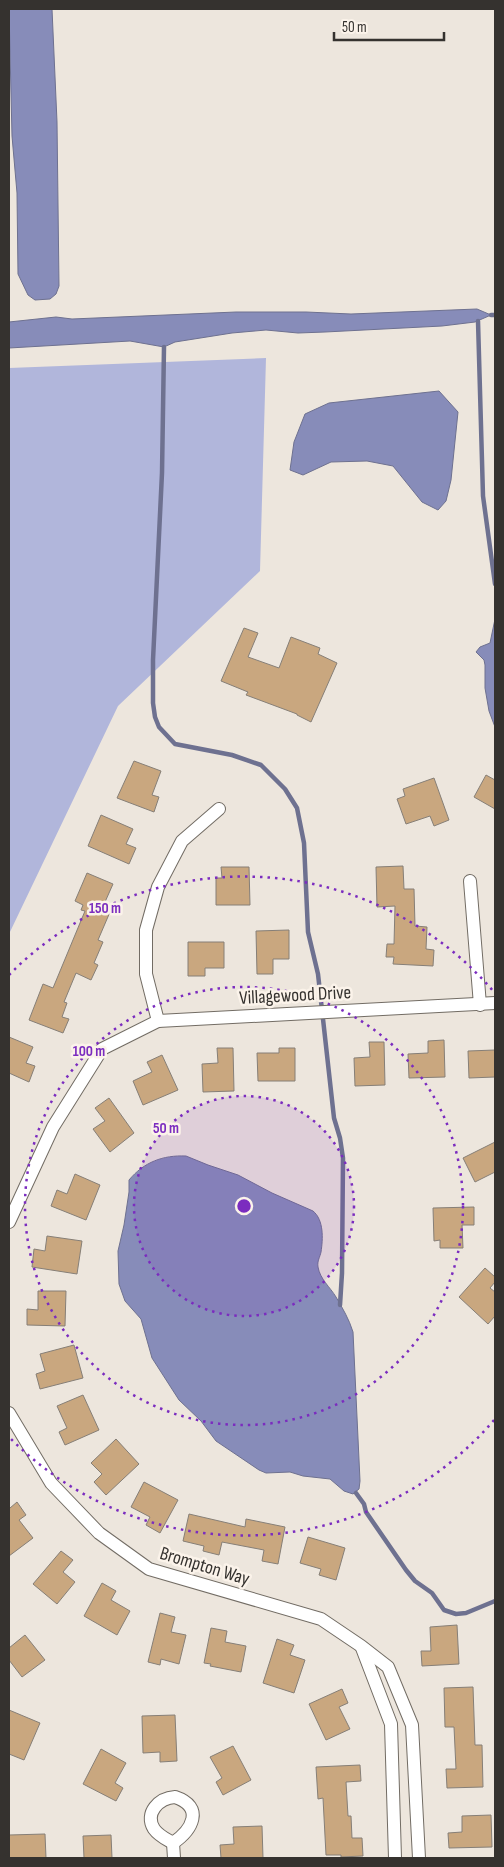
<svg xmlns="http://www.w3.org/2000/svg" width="504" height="1867" viewBox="0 0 504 1867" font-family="'Sofia Sans Condensed',sans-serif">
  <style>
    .green { fill: #b1b6db }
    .water { fill: #878cb9; stroke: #6e7190 }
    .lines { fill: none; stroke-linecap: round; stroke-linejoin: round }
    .stream { stroke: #6e7190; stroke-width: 4.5 }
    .building { fill: #c9a77f; stroke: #867f77 }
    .street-casing { stroke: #726c64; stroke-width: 14 }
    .street { stroke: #fff; stroke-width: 12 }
    .ring { fill: none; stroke: #7b2cbf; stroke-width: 2.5; stroke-dasharray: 2.5 5 }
    .labels { text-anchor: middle; stroke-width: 5; stroke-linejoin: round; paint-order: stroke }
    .street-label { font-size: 19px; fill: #35322f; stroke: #fbf3ea }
    .centre { fill: #7b2cbf; stroke: #fbf3ea; stroke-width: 2.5 }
    .ring-label { font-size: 15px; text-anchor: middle; font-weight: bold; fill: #7b2cbf; stroke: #fbf3ea; stroke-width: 5; stroke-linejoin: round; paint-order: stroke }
  </style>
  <rect width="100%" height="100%" fill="#ede6dd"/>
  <path class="green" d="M266,358L260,571L118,706L9,934V368Z"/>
  <g class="water">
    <path d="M9,9H52L57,122L59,286L56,294L50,299L35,300L28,295L18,274L17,193L12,136Z"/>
    <path d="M477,309L491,315L475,322L442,326L325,332L298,333L266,330L232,333L175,342L164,347L130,341L9,348V322L56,317L72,319L236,312H306L351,314Z"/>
    <path d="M439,391L458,412L451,480L446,501L438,510L422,502L393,466L367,461L331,462L303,475L290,470L294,442L305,414L329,403Z"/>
    <path d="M495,619V727L489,711L485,688V665L484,660L476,652L480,647L490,643Z"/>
    <path d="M186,1156L208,1165L238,1175L272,1193L313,1211C324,1220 323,1239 321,1252C320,1257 317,1261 318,1267C320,1279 330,1287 336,1297C343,1309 349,1319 353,1332L360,1481L359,1489L353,1494L344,1491L330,1479L303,1476L290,1472L266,1473L259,1470L216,1441L201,1421L179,1400L152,1358L141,1319L125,1301L119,1284L118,1251L124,1225L129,1192V1180C144,1162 163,1155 186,1156Z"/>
  </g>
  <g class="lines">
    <g class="stream">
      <path d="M491,315H495"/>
      <path d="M478,321L483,496L495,584"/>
      <path d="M164,347L162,473L153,660V703L155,717L159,727L175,744L232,755L261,765L285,789L297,808L304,843L308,932L318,974L334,1118L340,1138L343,1158L342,1273L340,1305"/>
      <path d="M356,1493L364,1504L366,1512L406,1570L415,1581L432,1593L444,1610L456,1614L466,1613L495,1601"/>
    </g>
  </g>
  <g class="building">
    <path d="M244,628L258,633L248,657L279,668L291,637L320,648L318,654L337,663L311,722L297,715V714L246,695L248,692L221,681Z"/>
    <path d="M134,761L161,771L152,795L159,797L154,812L117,798Z"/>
    <path d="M486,775L495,780V809L474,797Z"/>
    <path d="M434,778L449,820L434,826L430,816L406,824L397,799L405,796L403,789Z"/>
    <path d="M101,815L133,829L126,844L136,848L129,864L88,846Z"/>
    <path d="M403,866L404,889H414L415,926L427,927L426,949L434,950L433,966L393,964L394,957H386L387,944H394L395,906L377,907L376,867Z"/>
    <path d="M221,867H249L250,905H216V878H222Z"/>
    <path d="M87,873L113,884L105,902L113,905L98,940L103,942L94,963L98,965L91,980L76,973L64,1002L67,1003L62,1017L69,1019L63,1033L29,1020L43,984L53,988L85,911L81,910L83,905L75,901Z"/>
    <path d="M289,930V959H273V974H257L256,931Z"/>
    <path d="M188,942H224V968H205V976H188Z"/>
    <path d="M9,1037L33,1047L26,1063L35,1066L29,1082L9,1073Z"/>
    <path d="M444,1040L445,1077L409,1078L408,1054L428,1053V1041Z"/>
    <path d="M369,1042H384L385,1085L355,1086L354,1058L370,1057Z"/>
    <path d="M217,1048H233L234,1091L203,1092L202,1064L218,1063Z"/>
    <path d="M279,1048H295V1081H258L257,1053H279Z"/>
    <path d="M495,1050V1077L469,1078L468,1051Z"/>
    <path d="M162,1055L178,1090L143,1105L133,1081L152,1072L147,1062Z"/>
    <path d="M109,1098L134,1133L110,1152L93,1129L105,1121L95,1108Z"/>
    <path d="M495,1142V1172L475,1182L463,1158Z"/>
    <path d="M75,1174L100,1185L86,1220L51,1206L57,1190L67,1194Z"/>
    <path d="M474,1207V1225H462L463,1248H440V1240L434,1241L433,1208Z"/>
    <path d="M47,1236L82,1241L77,1274L32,1267L34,1249L45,1251Z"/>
    <path d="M485,1268L495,1277V1282L490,1288L495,1292V1316L488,1324L459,1297Z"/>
    <path d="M38,1291H66L65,1326L27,1325V1309L38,1310Z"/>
    <path d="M74,1345L83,1378L40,1389L36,1374L45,1371L40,1354Z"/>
    <path d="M83,1395L99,1430L65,1445L59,1432L67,1428L57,1406Z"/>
    <path d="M116,1439L139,1464L106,1495L94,1482L102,1474L91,1463Z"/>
    <path d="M144,1482L178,1500L160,1533L146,1525L150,1517L131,1507Z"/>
    <path d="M17,1502L26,1515L19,1520L33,1538L9,1556V1506L10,1508Z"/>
    <path d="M189,1514L245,1527L246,1519L285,1527L278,1564L262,1561L264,1550L222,1542L219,1555L203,1551L204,1546L183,1541Z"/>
    <path d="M308,1537L345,1548L336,1580L319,1575L321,1569L300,1563Z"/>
    <path d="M61,1551L73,1560L63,1572L75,1582L57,1604L33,1584Z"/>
    <path d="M102,1583L116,1591L111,1600L130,1611L117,1635L84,1616Z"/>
    <path d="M160,1613L175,1617L171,1632L186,1635L179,1664L161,1659L160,1665L148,1662Z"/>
    <path d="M457,1625L459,1664L422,1666L421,1651H431L430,1627Z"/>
    <path d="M211,1628L227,1631L225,1642L246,1646L241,1672L210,1666L211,1664L204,1663Z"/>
    <path d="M25,1635L45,1660L22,1677L9,1660V1648Z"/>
    <path d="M277,1639L294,1645L290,1655L305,1660L294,1693L263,1683Z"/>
    <path d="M473,1687L475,1745H482L483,1787L447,1788L446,1769H456L454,1727H445L444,1688Z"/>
    <path d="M342,1689L348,1703L339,1707L350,1729L326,1740L309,1704Z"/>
    <path d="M9,1710L40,1723L24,1760L9,1754Z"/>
    <path d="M175,1715L177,1761L160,1762V1752L143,1753L142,1716Z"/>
    <path d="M233,1746L251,1780L223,1795L216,1782L222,1778L210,1757Z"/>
    <path d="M101,1749L126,1763L115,1783L123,1788L116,1801L83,1784Z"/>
    <path d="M360,1765L361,1781L346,1782L348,1816H351L352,1838H362L363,1856L341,1857V1855H326L323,1798L318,1799L316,1767Z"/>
    <path d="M491,1815L492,1847L449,1848L448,1833L462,1832V1816Z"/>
    <path d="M262,1826L263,1858H221L220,1845L234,1844L233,1827Z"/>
    <path d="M45,1834L46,1858H9V1835Z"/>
    <path d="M111,1835L112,1858H84L83,1836Z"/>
  </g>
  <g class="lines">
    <defs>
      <g id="street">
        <path d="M470,881L480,1005"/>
        <path d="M158,1021L146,974V930L158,887L182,841L219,809"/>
        <path d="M9,1222L53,1127L102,1049L158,1021L495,1003"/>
        <path d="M9,1413L51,1483L99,1533L149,1569L321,1619L361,1646L388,1667L412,1725L419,1858"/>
        <path d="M362,1648L391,1724L395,1858"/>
        <path d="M175,1797C205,1807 192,1830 173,1843C166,1839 159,1836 154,1829C144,1813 159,1798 175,1797Z"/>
        <path d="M173,1843L174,1858"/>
      </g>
    </defs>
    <use href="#street" class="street-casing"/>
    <use href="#street" class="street"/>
  </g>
  <circle cx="244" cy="1206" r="110" fill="#7b2cbf" fill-opacity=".12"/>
  <g class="ring">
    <circle cx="244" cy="1206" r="110"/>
    <circle cx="244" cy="1206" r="219"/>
    <path d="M494 1420A329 329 0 0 1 9 1437M9 975A329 329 0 0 1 494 992"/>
  </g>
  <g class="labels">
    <g class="street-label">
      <text transform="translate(295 994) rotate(-3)" y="7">Villagewood Drive</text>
      <text transform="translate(205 1565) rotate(17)" y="7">Brompton Way</text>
    </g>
  </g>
  <circle cx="244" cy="1206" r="8" class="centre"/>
  <g class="ring-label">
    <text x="105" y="913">150 m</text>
    <text x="89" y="1056">100 m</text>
    <text x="166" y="1133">50 m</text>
  </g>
  <rect width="504" height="1867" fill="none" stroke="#35322f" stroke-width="20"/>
  <path d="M334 32v8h110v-8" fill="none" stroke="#35322f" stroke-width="2.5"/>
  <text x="342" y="32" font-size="15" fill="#35322f" stroke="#fbf3ea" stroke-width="4" paint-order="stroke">50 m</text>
</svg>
